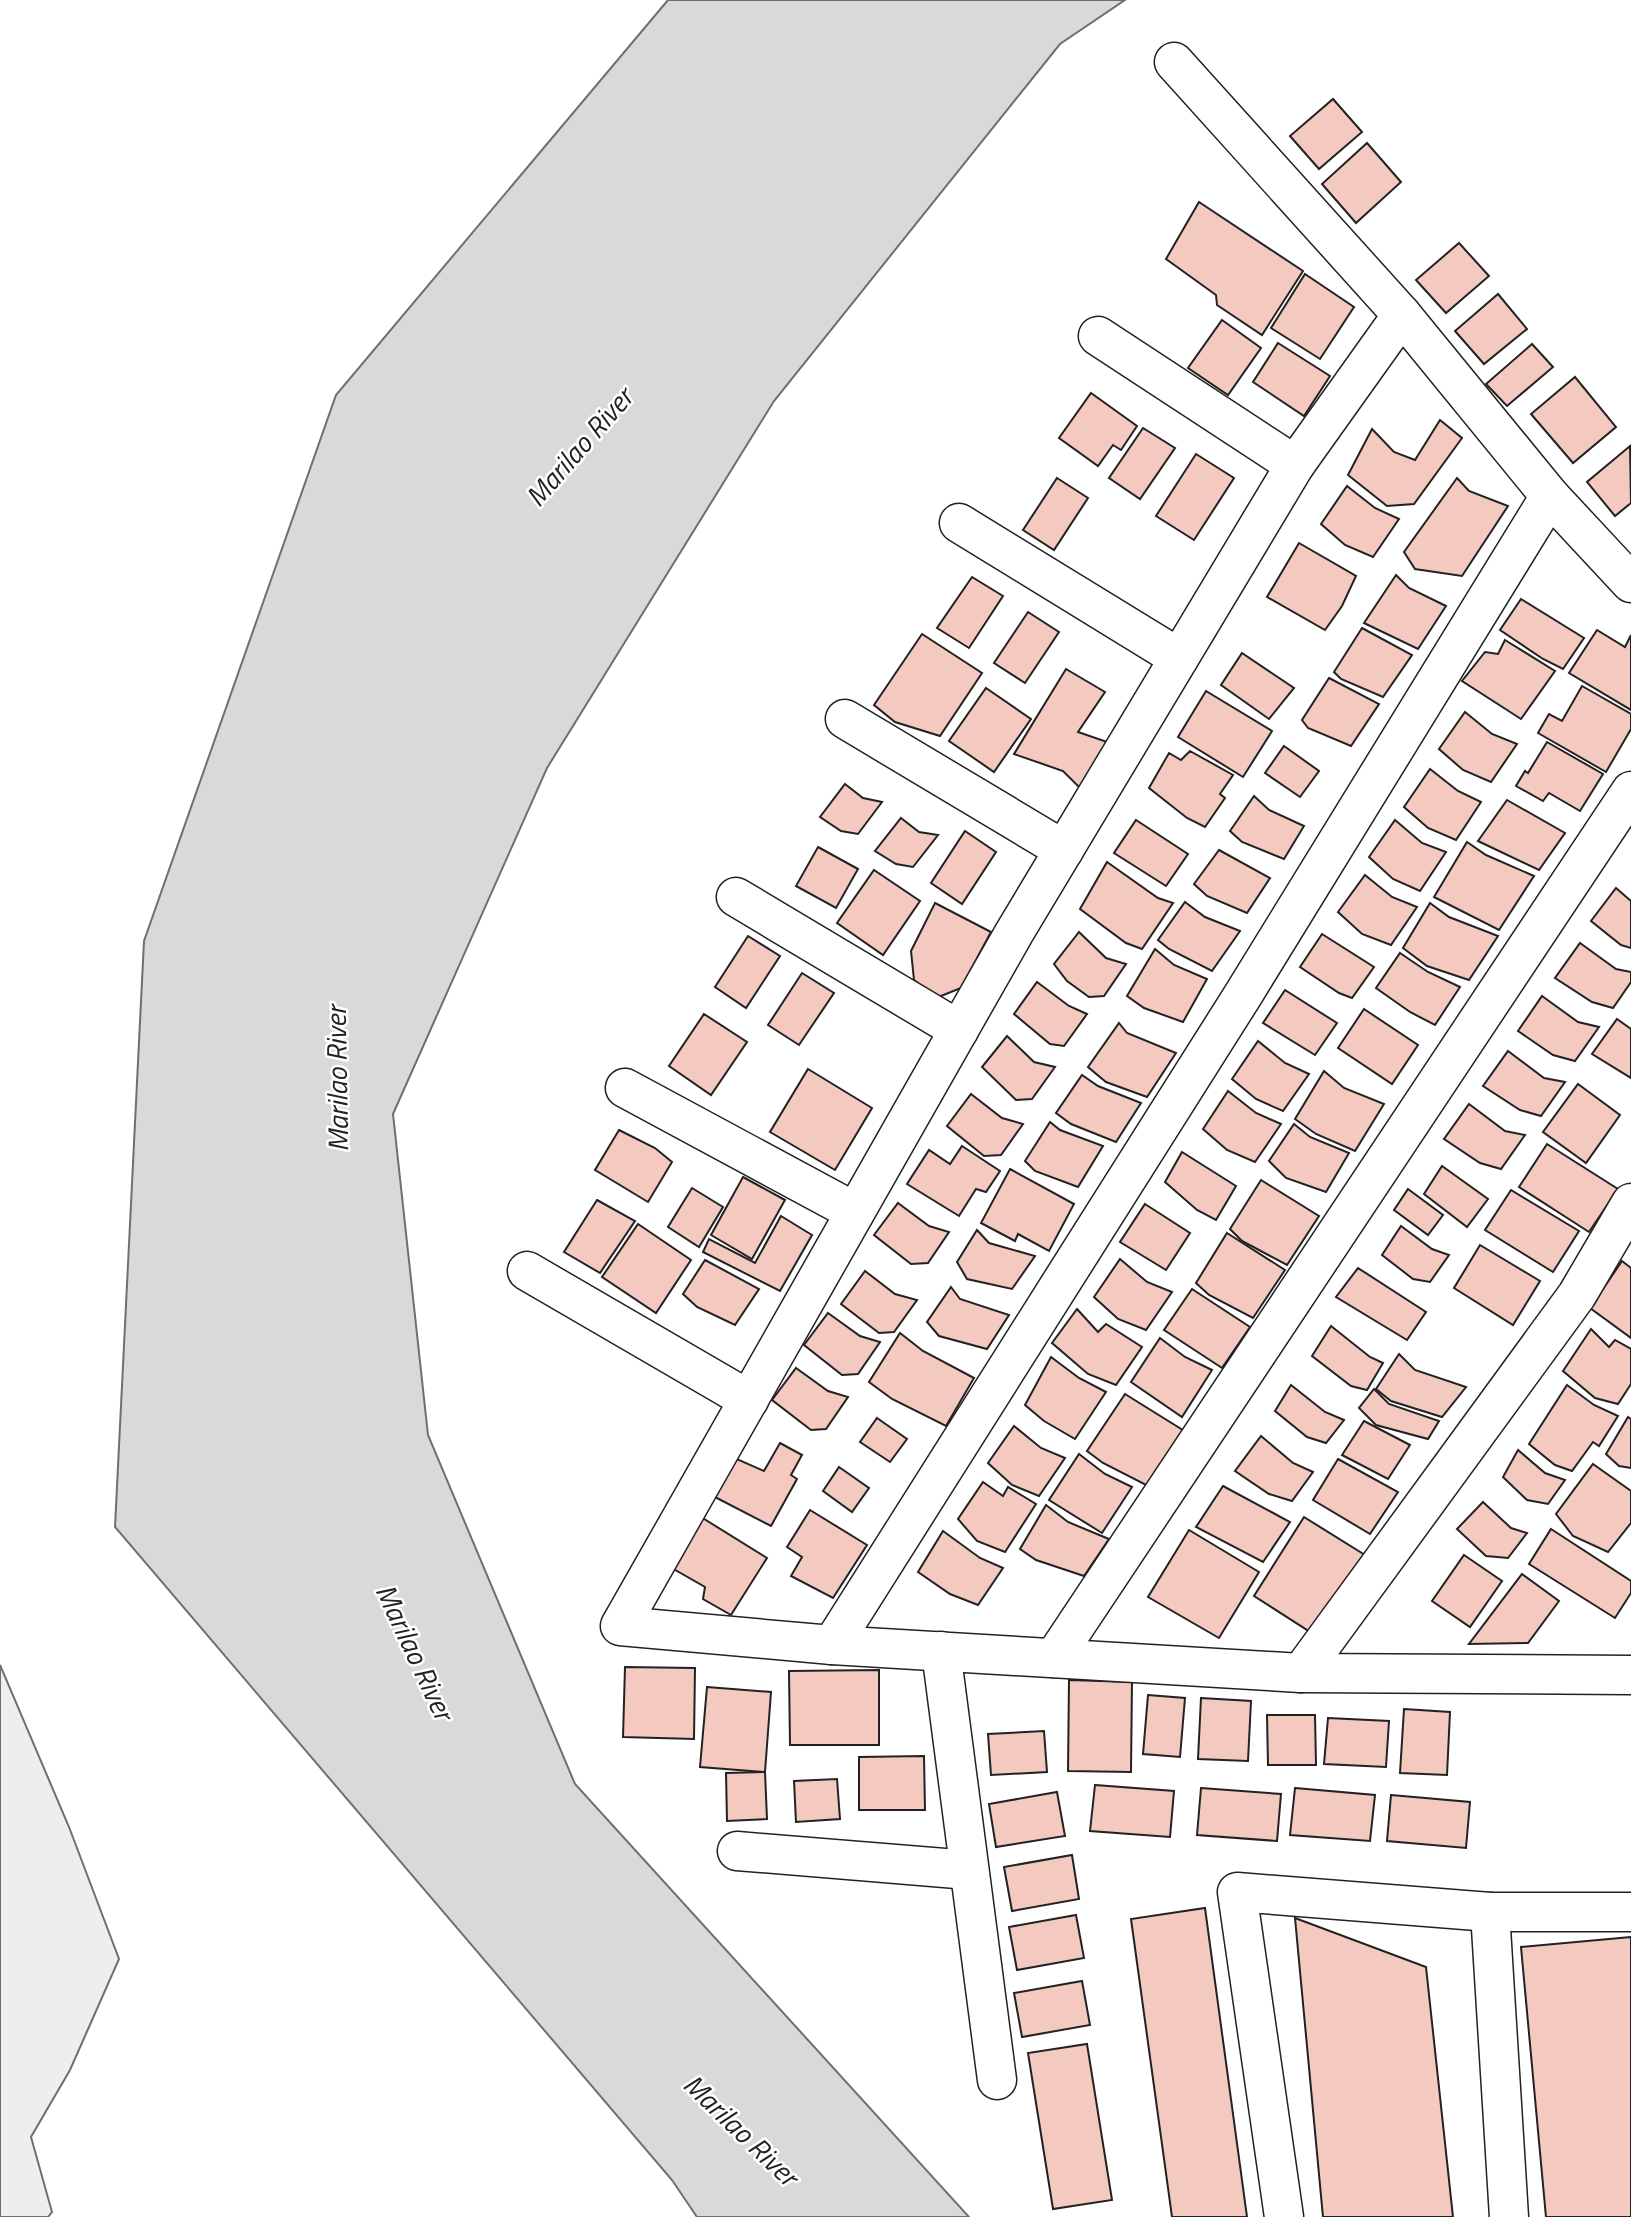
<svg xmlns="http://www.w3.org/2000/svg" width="1631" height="2217" viewBox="0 0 1631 2217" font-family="'Titillium Web',sans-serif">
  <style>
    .green { fill: #eee; stroke: #6f6f6f; stroke-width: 2 }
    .water { fill: #d9d9d9; stroke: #6f6f6f; stroke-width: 2 }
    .building { fill: #f3c9c0; stroke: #222; stroke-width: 2 }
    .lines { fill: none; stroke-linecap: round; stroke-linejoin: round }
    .street-casing { stroke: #222; stroke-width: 41 }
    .street { stroke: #fff; stroke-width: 38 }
    .labels { text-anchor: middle; stroke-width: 5; stroke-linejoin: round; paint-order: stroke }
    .water-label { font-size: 28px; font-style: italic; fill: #222; stroke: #fff }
  </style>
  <rect width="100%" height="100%" fill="#fff"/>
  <path class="green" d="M0,1665L69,1827L119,1959L70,2070L31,2137L52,2212L48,2217H0Z"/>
  <path class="water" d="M668,0H1125L1060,44L774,401L547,768L393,1114L428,1435L575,1784L969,2217H697L672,2180L115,1527L144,941L336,395Z"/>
  <g class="building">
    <path d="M1333,99L1362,132L1319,169L1290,136Z"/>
    <path d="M1367,143L1401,182L1356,223L1322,184Z"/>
    <path d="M1199,202L1303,271L1262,335L1217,305L1216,295L1166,259Z"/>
    <path d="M1459,243L1489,276L1446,313L1416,280Z"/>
    <path d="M1305,274L1354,307L1320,359L1271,328Z"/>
    <path d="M1498,294L1527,329L1484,364L1455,331Z"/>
    <path d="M1222,320L1261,348L1228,395L1188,368Z"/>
    <path d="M1278,343L1330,376L1304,416L1253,382Z"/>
    <path d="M1532,344L1553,367L1507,406L1486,384Z"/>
    <path d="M1575,377L1616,427L1573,463L1531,414Z"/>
    <path d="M1091,393L1137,426L1121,450L1113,445L1098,466L1059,438Z"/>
    <path d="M1440,420L1462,438L1414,504L1387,506L1348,475L1372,429L1394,452L1415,460Z"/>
    <path d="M1143,428L1175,448L1140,499L1109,478Z"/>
    <path d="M1630,446L1631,503L1615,516L1587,482Z"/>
    <path d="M1196,454L1234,478L1194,540L1156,516Z"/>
    <path d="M1057,478L1088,498L1054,550L1023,530Z"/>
    <path d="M1457,478L1469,491L1508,506L1462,576L1415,569L1404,552Z"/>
    <path d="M1347,486L1375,508L1399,519L1373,557L1345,545L1321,524Z"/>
    <path d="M1299,543L1356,576L1342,606L1325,630L1267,597Z"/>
    <path d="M1396,575L1409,588L1446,606L1418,649L1364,623Z"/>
    <path d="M972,577L1003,596L969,648L937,628Z"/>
    <path d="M1521,599L1584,638L1563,669L1543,659L1500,630Z"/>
    <path d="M1028,612L1059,632L1025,683L994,663Z"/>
    <path d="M1362,628L1412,655L1383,697L1341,679L1334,672Z"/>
    <path d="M1597,630L1625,647L1631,635V710L1569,673Z"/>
    <path d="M922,634L982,673L940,736L895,722L874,705Z"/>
    <path d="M1505,640L1555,671L1521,719L1462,681L1485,652L1498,654Z"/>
    <path d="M1242,653L1294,688L1269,719L1221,685Z"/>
    <path d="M1066,669L1105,692L1078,732L1110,743L1080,788L1063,771L1014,754Z"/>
    <path d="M1329,678L1379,704L1351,746L1308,728L1302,720Z"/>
    <path d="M1582,686L1631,714V729L1606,772L1538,733L1549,714L1562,721Z"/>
    <path d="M986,688L1031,719L994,772L949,741Z"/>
    <path d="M1206,691L1272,731L1243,777L1178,737Z"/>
    <path d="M1465,712L1492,734L1517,744L1491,782L1463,770L1439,749Z"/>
    <path d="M1547,742L1603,774L1580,811L1549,793L1543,801L1516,786L1525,771L1528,773Z"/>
    <path d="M1284,746L1319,771L1300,797L1265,773Z"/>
    <path d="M1190,751L1233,775L1220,794L1225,798L1205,827L1187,818L1149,788L1169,753L1181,760Z"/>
    <path d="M1430,769L1458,791L1481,802L1456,840L1428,828L1404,807Z"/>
    <path d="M845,784L863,798L882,802L858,834L841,831L820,817Z"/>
    <path d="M1254,796L1269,810L1304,826L1284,859L1242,842L1230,831Z"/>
    <path d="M1507,800L1565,833L1539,870L1478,841Z"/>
    <path d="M901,818L919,832L938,835L913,867L896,864L875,851Z"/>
    <path d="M1136,820L1188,854L1166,886L1114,853Z"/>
    <path d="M1395,820L1422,843L1446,852L1420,891L1393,879L1369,857Z"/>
    <path d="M965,831L996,852L962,904L931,883Z"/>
    <path d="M1467,842L1486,855L1534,876L1499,930L1434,897Z"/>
    <path d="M818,847L858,869L836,908L796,886Z"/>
    <path d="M1219,850L1270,878L1247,913L1207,896L1194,884Z"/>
    <path d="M1107,862L1158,898L1173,903L1142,949L1126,943L1080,909Z"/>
    <path d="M874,870L920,901L883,955L837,923Z"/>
    <path d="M1365,875L1392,897L1417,907L1391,945L1362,934L1338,912Z"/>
    <path d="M1616,888L1631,901V948L1621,945L1591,921Z"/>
    <path d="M1185,902L1205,917L1240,931L1212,971L1169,949L1158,940Z"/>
    <path d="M935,903L991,932L961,988L936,998L914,980L911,951Z"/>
    <path d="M1430,903L1449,917L1498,936L1469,980L1427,966L1403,948Z"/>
    <path d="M1079,932L1106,958L1126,964L1104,996L1089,997L1067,981L1054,964Z"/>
    <path d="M1322,934L1374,967L1352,998L1339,993L1300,967Z"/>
    <path d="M748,936L780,956L746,1008L715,987Z"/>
    <path d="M1580,943L1616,969L1631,972V982L1613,1008L1592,1002L1555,978Z"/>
    <path d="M1155,949L1174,965L1207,979L1183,1022L1144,1008L1127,996Z"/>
    <path d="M1400,953L1428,972L1460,987L1435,1025L1410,1012L1376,988Z"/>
    <path d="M802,973L834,993L799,1045L768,1025Z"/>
    <path d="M1037,982L1069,1006L1087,1014L1064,1046L1050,1044L1014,1014Z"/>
    <path d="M1285,990L1337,1023L1315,1055L1263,1023Z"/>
    <path d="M1542,996L1578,1022L1599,1027L1575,1061L1553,1055L1518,1031Z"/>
    <path d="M1364,1009L1418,1045L1392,1084L1338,1048Z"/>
    <path d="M704,1014L747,1042L711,1095L669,1066Z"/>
    <path d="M1617,1019L1631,1029V1078L1592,1054Z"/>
    <path d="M1119,1023L1127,1033L1176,1053L1147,1097L1106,1082L1088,1067Z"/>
    <path d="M1007,1036L1034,1062L1055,1067L1032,1099L1016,1100L982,1067Z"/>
    <path d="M1258,1041L1285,1063L1309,1074L1283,1111L1256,1099L1232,1079Z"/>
    <path d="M1508,1051L1544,1078L1565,1082L1541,1116L1520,1110L1483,1086Z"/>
    <path d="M808,1069L872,1108L835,1170L770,1132Z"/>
    <path d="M1324,1071L1344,1088L1384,1104L1355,1151L1316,1134L1295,1119Z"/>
    <path d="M1082,1075L1098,1086L1141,1103L1116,1142L1071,1124L1056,1113Z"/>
    <path d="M1578,1084L1620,1115L1586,1163L1543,1132Z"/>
    <path d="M1228,1091L1256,1113L1281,1124L1255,1162L1227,1150L1203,1129Z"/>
    <path d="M971,1094L1002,1118L1023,1124L1001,1155L984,1156L947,1126Z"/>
    <path d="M1469,1104L1505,1131L1525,1135L1501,1169L1480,1163L1444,1139Z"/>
    <path d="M1050,1122L1060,1130L1103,1146L1078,1187L1035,1171L1025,1161Z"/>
    <path d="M1294,1124L1310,1137L1349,1153L1326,1192L1286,1178L1269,1161Z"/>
    <path d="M619,1130L655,1148L672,1162L648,1202L595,1170Z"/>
    <path d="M1547,1144L1618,1189L1589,1232L1519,1187Z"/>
    <path d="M962,1146L1000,1171L986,1192L976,1189L959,1216L907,1184L929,1150L950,1164Z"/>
    <path d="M1182,1152L1236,1186L1216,1220L1197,1210L1165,1182Z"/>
    <path d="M1442,1166L1488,1199L1467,1227L1424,1194Z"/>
    <path d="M1010,1169L1074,1204L1049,1251L1018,1234L1015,1241L981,1223Z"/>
    <path d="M743,1177L785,1200L752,1259L711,1235Z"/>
    <path d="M1261,1180L1319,1216L1287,1265L1242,1241L1230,1229Z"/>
    <path d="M692,1188L723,1207L699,1247L668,1227Z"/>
    <path d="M1408,1189L1443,1215L1428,1235L1394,1210Z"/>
    <path d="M1511,1190L1579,1231L1553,1272L1485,1230Z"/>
    <path d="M597,1200L635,1221L600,1273L564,1252Z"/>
    <path d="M898,1203L929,1226L949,1232L928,1263L911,1264L874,1235Z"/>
    <path d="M1145,1204L1190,1233L1166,1270L1120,1242Z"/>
    <path d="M781,1216L812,1235L780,1291L703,1252L709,1239L755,1263Z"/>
    <path d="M638,1224L691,1260L656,1313L602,1277Z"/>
    <path d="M1401,1226L1432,1249L1449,1255L1430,1282L1413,1279L1382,1255Z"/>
    <path d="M977,1230L989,1243L1035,1256L1012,1289L967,1279L957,1262Z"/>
    <path d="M1227,1233L1285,1270L1253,1318L1209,1295L1196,1283Z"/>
    <path d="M1480,1245L1540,1281L1513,1325L1454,1288Z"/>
    <path d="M1120,1259L1147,1282L1172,1292L1146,1330L1118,1319L1094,1297Z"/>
    <path d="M705,1260L759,1289L735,1325L697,1307L683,1294Z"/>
    <path d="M1622,1261L1631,1268V1338L1590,1308Z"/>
    <path d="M1358,1268L1426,1312L1407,1340L1336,1297Z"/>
    <path d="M865,1271L895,1294L917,1300L894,1332L879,1333L841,1304Z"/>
    <path d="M951,1287L960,1299L1009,1315L987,1349L939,1336L927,1322Z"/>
    <path d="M1192,1289L1250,1327L1222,1368L1164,1330Z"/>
    <path d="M1077,1309L1098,1332L1106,1324L1142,1347L1116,1385L1088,1374L1052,1343Z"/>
    <path d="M828,1313L860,1336L880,1342L858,1374L842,1375L804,1345Z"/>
    <path d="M1331,1326L1370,1357L1383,1363L1367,1390L1351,1386L1312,1356Z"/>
    <path d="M1591,1329L1609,1347L1615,1340L1631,1349V1384L1618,1404L1595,1398L1563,1371Z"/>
    <path d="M900,1333L923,1351L974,1378L946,1426L892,1399L869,1382Z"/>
    <path d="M1160,1338L1185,1357L1212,1370L1182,1417L1131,1382Z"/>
    <path d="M1399,1354L1415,1370L1466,1387L1442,1417L1391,1401L1376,1389Z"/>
    <path d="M1051,1357L1079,1378L1106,1392L1075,1439L1044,1421L1025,1405Z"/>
    <path d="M796,1368L828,1391L848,1397L826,1429L811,1430L772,1400Z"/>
    <path d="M1291,1385L1325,1412L1344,1420L1326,1443L1307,1437L1275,1411Z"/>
    <path d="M1567,1385L1594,1405L1618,1416L1599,1446L1593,1442L1572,1471L1555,1465L1529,1444Z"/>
    <path d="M1374,1389L1389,1404L1439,1421L1428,1439L1376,1425L1359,1408Z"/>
    <path d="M1125,1394L1186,1432L1150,1487L1103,1463L1087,1451Z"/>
    <path d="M1628,1417L1631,1419V1468L1619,1466L1606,1454Z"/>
    <path d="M877,1418L907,1439L890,1462L860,1442Z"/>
    <path d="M1364,1421L1410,1445L1388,1479L1342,1455Z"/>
    <path d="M1014,1426L1041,1448L1065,1458L1039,1496L1012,1485L988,1463Z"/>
    <path d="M1261,1436L1293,1463L1313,1472L1292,1501L1269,1494L1235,1471Z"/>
    <path d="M780,1443L802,1455L791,1475L797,1479L771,1526L711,1495L730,1456L764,1471Z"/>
    <path d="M1518,1450L1545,1473L1565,1480L1548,1504L1527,1500L1503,1477Z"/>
    <path d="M1079,1454L1105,1474L1132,1487L1102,1533L1049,1500Z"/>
    <path d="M1338,1459L1398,1492L1370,1534L1313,1500Z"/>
    <path d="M1593,1464L1631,1491V1523L1608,1552L1573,1536L1556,1514Z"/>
    <path d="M839,1467L869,1488L852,1512L823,1491Z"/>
    <path d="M983,1482L1003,1496L1008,1487L1036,1504L1005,1552L977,1541L958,1519Z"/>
    <path d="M1223,1486L1290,1522L1263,1562L1196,1527Z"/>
    <path d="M1483,1502L1511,1528L1527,1533L1508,1558L1486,1556L1457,1529Z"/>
    <path d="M1046,1505L1068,1522L1109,1539L1084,1576L1036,1560L1020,1549Z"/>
    <path d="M810,1510L867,1545L833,1598L791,1576L802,1557L787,1547Z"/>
    <path d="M701,1517L767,1558L731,1615L703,1599L705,1587L670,1567Z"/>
    <path d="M1304,1517L1365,1555L1315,1635L1254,1596Z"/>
    <path d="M1551,1529L1631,1581V1593L1615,1618L1529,1564Z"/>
    <path d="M1189,1530L1259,1572L1219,1638L1148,1597Z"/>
    <path d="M943,1531L980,1558L1003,1568L978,1605L950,1594L918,1572Z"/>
    <path d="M1464,1555L1502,1581L1470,1627L1432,1601Z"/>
    <path d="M1522,1574L1559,1601L1528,1643L1469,1644Z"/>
    <path d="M625,1667L695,1668L694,1739L623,1737Z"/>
    <path d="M879,1670V1745H790L789,1671Z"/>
    <path d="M1069,1680L1132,1682L1131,1772L1068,1771Z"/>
    <path d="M707,1687L771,1692L765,1772L700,1767Z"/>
    <path d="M1148,1695L1185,1698L1180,1757L1143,1754Z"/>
    <path d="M1201,1698L1251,1701L1248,1761L1198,1759Z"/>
    <path d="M1404,1709L1450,1712L1447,1775L1400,1773Z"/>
    <path d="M1267,1715H1315L1316,1765H1268Z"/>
    <path d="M1328,1718L1389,1721L1386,1767L1324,1764Z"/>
    <path d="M1044,1731L1047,1772L991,1775L988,1734Z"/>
    <path d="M924,1756L925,1810H859V1757Z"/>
    <path d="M765,1772L767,1819L727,1821L726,1773Z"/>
    <path d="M837,1779L840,1819L796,1822L794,1781Z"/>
    <path d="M1095,1785L1174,1791L1170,1837L1090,1831Z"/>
    <path d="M1201,1788L1281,1794L1277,1841L1197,1835Z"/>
    <path d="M1295,1788L1375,1795L1370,1841L1290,1835Z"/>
    <path d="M1057,1792L1065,1836L996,1847L989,1804Z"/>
    <path d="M1391,1795L1470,1802L1466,1848L1387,1841Z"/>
    <path d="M1072,1855L1079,1899L1012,1911L1004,1867Z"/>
    <path d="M1205,1908L1247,2217H1172L1131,1919Z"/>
    <path d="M1076,1915L1084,1958L1017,1970L1009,1927Z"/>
    <path d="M1295,1918L1426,1967L1453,2217H1323Z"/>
    <path d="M1631,1937V2217H1546L1521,1947Z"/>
    <path d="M1082,1981L1090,2025L1022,2037L1014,1993Z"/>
    <path d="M1087,2044L1112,2200L1053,2209L1028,2053Z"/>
  </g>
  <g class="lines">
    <defs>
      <g id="street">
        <path d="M1174,62L1402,315L1550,496L1631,583"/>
        <path d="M1402,315L1295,465L1014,933L620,1626L832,1645L1301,1673L1631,1675"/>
        <path d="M1098,336L1295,465"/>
        <path d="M959,523L1179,658"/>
        <path d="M845,719L1064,850"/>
        <path d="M736,897L959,1030"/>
        <path d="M625,1088L855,1212"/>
        <path d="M527,1271L749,1400"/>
        <path d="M832,1645L1243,995L1550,496"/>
        <path d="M941,1651L997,2080"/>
        <path d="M1054,1658L1631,791"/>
        <path d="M1301,1673L1577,1295L1631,1203"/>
        <path d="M737,1851L969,1870"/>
        <path d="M1490,1912L1509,2217"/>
        <path d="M1284,2217L1237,1892L1490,1912H1631"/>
      </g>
    </defs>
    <use href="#street" class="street-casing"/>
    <use href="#street" class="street"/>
  </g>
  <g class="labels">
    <g class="water-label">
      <text transform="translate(579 447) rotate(-49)" y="10">Marilao River</text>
      <text transform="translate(337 1079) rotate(-91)" y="10">Marilao River</text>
      <text transform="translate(415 1652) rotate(65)" y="10">Marilao River</text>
      <text transform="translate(741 2130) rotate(44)" y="10">Marilao River</text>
    </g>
  </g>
</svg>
